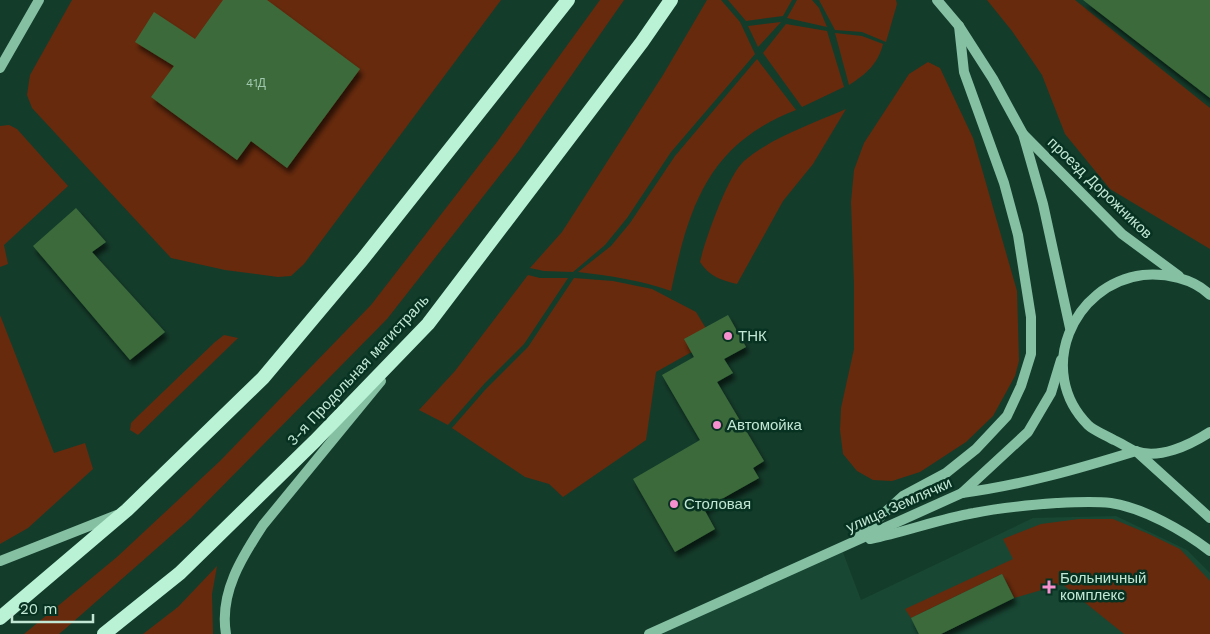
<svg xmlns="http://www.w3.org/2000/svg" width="1210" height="634" viewBox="0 0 1210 634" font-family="'Work Sans',sans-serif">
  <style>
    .built { fill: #184734 }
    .green { fill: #672a0d }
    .building { fill: #3c6b3b; filter: url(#shadow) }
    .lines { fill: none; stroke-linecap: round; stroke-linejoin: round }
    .secondary { stroke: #85c0a3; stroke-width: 10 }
    .trunk { stroke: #baf2d6; stroke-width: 14 }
    .poi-dot { fill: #f690cf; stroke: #073222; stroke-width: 2 }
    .labels { text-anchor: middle; stroke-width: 5; stroke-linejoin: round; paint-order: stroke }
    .number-label { font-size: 12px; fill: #a0c8ae }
    .street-label { font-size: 15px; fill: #c2e7d4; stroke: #073222 }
    .poi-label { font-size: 15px; fill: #c2e7d4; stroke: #073222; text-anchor: start }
  </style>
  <defs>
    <filter id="shadow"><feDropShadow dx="3" dy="5.5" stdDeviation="2.5" flood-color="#0009"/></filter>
  </defs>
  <rect width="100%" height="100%" fill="#143c2b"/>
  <path class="built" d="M1116,516L1187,550L1210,573V634H649L841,547L861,600L1033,518Z"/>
  <g class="green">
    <path d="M72,0H501L304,264L291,276L278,277L225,270L171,258L32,108L27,95L30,75Z"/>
    <path d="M600,0H624L518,152L387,319L190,519L65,629L59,634H24L117,557L220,461L371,305L497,142Z"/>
    <path d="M707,0H721L740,22L755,54L671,152L627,218L605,245L573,272L544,271L530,268L562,232L663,75Z"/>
    <path d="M728,0H792L783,16L746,21Z"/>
    <path d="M797,0H812L819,8L827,27L787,18Z"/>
    <path d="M819,0H896L897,4L886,42L862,32L835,30Z"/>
    <path d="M987,0H1075L1210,108V249L1110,189L1065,134L1042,75L1012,31Z"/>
    <path d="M781,22L758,47L748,26Z"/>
    <path d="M786,24L827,31L844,87L802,107L763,53Z"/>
    <path d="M835,33L862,36L883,44C878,64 866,74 849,85Z"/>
    <path d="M757,59L796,110C708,144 689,206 671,291C641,280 610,276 578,272L611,246L630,223L675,156Z"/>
    <path d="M928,62L940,68L973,138L1017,291L1019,361L1015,376L993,416L966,442L920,472L892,481L873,480L857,471L843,454L840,430L841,408L854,349V285L851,202L854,170L864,143L909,74Z"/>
    <path d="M846,109L813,164L783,201L737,284C720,280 709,276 700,262C705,240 728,175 744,161C772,137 812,124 846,109Z"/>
    <path d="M9,125L17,129L68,186L4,245L8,264L0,267V126Z"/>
    <path d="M528,275L540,278H568L524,344L485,383L448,425L419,410L455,371Z"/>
    <path d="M574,278L613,281L652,289L696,312L713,340L656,372L646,440L563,497L549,484L525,477L452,428L485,390L528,347Z"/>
    <path d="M0,315L54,453L85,443L93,469L28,528L0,544Z"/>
    <path d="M224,335L238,338L138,435L130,430L131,423L139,415L215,342Z"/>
    <path d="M1079,519H1113L1149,534L1180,549L1210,581V634H1124L1062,584L1014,598L1002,574L911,618L905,609L1013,559L1003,539L1041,524Z"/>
    <path d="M217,566L212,594L213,634H143L178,607Z"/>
  </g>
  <g class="building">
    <path d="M223,0H267L360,69L287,168L251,141L237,160L151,97L174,66L135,42L154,12L195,39Z"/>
    <path d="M1083,0H1210V98Z"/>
    <path d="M76,208L106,242L92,252L165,332L130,360L33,246Z"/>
    <path d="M728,315L746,347L724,359L733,373L717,382L764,461L753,468L759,478L704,509L715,529L675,552L633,479L700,440L662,375L694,357L684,339Z"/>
    <path d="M1002,574L1014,598L941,634H919L911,618Z"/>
  </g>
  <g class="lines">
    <g class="secondary">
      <path d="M937,0L959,26L993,79L1023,134L1043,204L1070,328"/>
      <path d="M0,68L39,0"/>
      <path d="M1024,135L1122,234L1179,276"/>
      <path d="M1210,295C1193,278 1165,273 1143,275C1072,284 1035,372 1088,425C1094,431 1106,435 1114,440C1121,443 1128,448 1135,451C1159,460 1190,445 1210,432"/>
      <path d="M962,493L1028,432L1051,393L1061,360"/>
      <path d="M859,536L903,496L946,473L976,449L1007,416L1021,386L1031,354V317L1018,235L1004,183L964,72L959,26"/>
      <path d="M870,539C905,532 939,519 974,513C1001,507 1030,505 1058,503C1075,502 1094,501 1111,503C1144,508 1184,531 1210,551"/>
      <path d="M0,561L117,515"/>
      <path d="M226,634C219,593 242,557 263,525L381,381"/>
      <path d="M649,634L962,493C1022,485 1078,469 1136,451L1210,518"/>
    </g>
    <g class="trunk">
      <path d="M0,618L127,510L263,378L362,260L568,0"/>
      <path d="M104,634L180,573L315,441L428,324L642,42L671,0"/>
    </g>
  </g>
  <g class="poi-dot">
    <circle cx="728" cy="336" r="5"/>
    <circle cx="717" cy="425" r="5"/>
    <circle cx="674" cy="504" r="5"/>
    <path d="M1046.5 579.5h5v5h5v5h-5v5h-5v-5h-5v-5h5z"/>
  </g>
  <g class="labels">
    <g class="number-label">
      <text x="256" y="87">41Д</text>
    </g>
    <g class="street-label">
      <text transform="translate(1100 188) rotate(44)" y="5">проезд Дорожников</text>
      <text transform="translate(358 370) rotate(-47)" y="5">3-я Продольная магистраль</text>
      <text transform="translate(899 505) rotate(-24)" y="5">улица Землячки</text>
    </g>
    <g class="poi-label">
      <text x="738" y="341">ТНК</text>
      <text x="727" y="430">Автомойка</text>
      <text x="684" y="509">Столовая</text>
      <text x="1060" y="583">Больничный<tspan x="1060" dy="17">комплекс</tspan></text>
    </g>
  </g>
  <path d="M12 614v8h81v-8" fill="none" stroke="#c2e7d4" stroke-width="2.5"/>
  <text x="20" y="614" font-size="15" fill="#c2e7d4" stroke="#073222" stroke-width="4" paint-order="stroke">20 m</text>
</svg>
